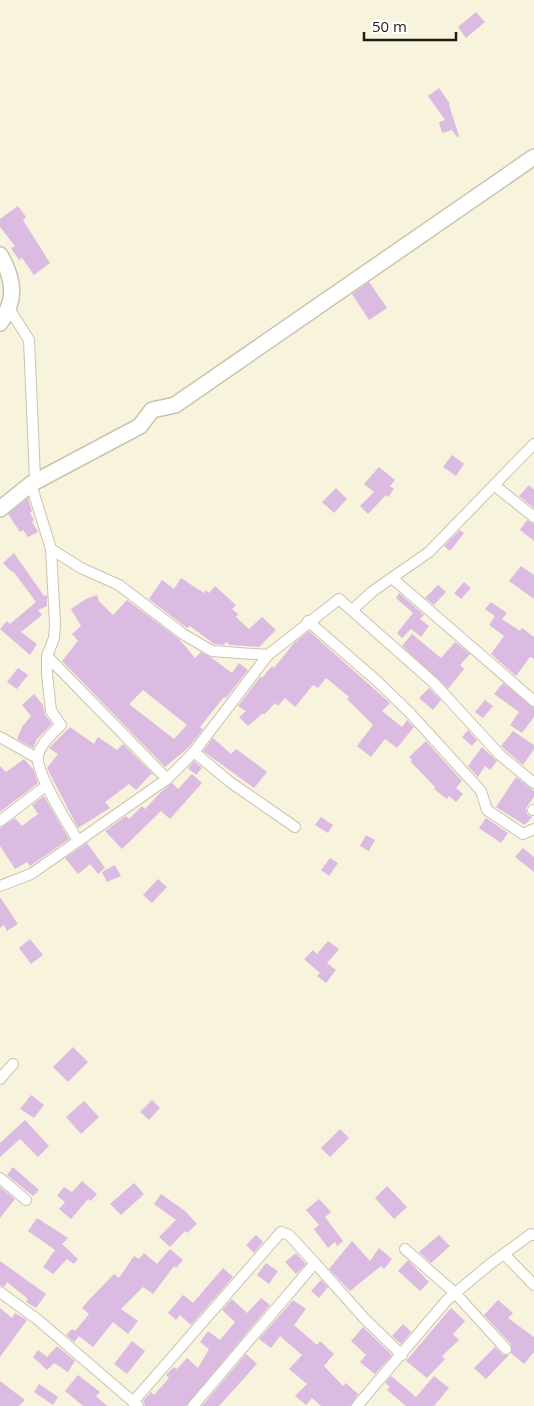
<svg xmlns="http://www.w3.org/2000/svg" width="534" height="1406" viewBox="0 0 534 1406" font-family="'Open Sans',sans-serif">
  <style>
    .building { fill: #dbbbe1; fill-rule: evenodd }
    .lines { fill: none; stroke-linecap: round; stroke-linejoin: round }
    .street-casing { stroke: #cac4af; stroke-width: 12 }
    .secondary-casing { stroke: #cac4af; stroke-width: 18 }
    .street { stroke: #fff; stroke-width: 10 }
    .secondary { stroke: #fff; stroke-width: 15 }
  </style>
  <rect width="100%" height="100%" fill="#f8f3dd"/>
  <g class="building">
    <path d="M476,12L485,22L466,38L458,27Z"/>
    <path d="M439,88L450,104L449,105L459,136L457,137L452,130L442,133L439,122L445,120L428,96Z"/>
    <path d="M18,206L26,217L23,220L50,263L34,275L22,258L19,260L11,248L15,246L0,227V219Z"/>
    <path d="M369,282L387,308L369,320L352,294Z"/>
    <path d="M452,455L464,464L456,476L443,467Z"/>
    <path d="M379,467L395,480L390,486L394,489L388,497L386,495L368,514L360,506L374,492L364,484Z"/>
    <path d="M529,485L534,490V508L519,496Z"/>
    <path d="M336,488L347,499L334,513L322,502Z"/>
    <path d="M28,498L32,511L30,513L34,520L32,522L38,532L28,537L23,530L20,532L8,514Z"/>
    <path d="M527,520L534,524V541L520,530Z"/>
    <path d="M460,530L464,533L450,551L444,546Z"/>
    <path d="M14,553L44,596L47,595V606L38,610L42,615L21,632L37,644L30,655L0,629L7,621L10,624L36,602L13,571L12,572L3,563Z"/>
    <path d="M521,566L534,575V599L509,581Z"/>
    <path d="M181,578L204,593L206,590L209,593L215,586L236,605L232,609L238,614L236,617L249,629L262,617L276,630L259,647L230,645L226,642L224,645L214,644L190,626L187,628L149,599L162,580L174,589Z"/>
    <path d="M464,582L471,588L461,599L454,593Z"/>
    <path d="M438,585L446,592L434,605L425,598Z"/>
    <path d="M399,593L424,615L420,619L429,626L421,637L411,629L402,638L397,633L413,613L396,598Z"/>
    <path d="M97,595L99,601L113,615L127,600L179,639L195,658L201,652L212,658L232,673L239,663L248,670L226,698L224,697L200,727L203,729L189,747L165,767L62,661L78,641L72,634L81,626L71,609L86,599ZM143,690L187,725L174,739L129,704Z"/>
    <path d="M491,602L507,613L502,619L520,631L522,628L534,637V659L530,657L516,676L491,654L504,636L489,625L495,616L485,609Z"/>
    <path d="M309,631L390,703L382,711L402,727L407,720L414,727L397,748L385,739L371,757L357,746L373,725L347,699L349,697L326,678L318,688L313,685L295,707L285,698L278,706L275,703L264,715L263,713L248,726L239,717L246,711L238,706L261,676L262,678L272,666L274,668L294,643Z"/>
    <path d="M412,634L441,658L455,642L470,654L460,665L464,669L448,689L402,646Z"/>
    <path d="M18,668L28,675L17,689L7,682Z"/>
    <path d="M503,683L534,708V717L522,733L510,725L519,712L494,694Z"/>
    <path d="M429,688L441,700L433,710L419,698Z"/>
    <path d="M34,694L43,705L45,715L52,724L37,739L33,748L17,739L22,727L31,716L22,705Z"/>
    <path d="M485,700L493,706L483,718L475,712Z"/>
    <path d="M70,727L94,744L98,737L117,750L123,744L155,776L151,774L136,790L129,784L105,802L110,808L78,828L47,768L58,754L49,748Z"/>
    <path d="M468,730L477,740L472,746L462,737Z"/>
    <path d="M513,731L534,745V749L523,765L501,746Z"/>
    <path d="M213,738L231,754L236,749L267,772L254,788L203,751Z"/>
    <path d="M426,741L462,781L456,788L463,794L456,802L449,796L447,799L434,789L435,787L411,762L412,760L409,757Z"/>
    <path d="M482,747L497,761L490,770L485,766L478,777L468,766Z"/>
    <path d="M24,759L33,769L38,783L0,812V766L6,772Z"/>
    <path d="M194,761L202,768L196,775L188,768Z"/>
    <path d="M192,774L202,783L170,819L161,811L122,849L105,831L126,816L129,819L142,806L145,809L161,792L172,783L178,789Z"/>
    <path d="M516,777L534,791V797L526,808L527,814L532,817L525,825L496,807Z"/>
    <path d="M44,796L69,839L30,866L27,862L15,869L0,846V828L15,818L22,826L38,814L32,805Z"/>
    <path d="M321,817L333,825L328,833L315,825Z"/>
    <path d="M486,818L508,833L501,843L479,828Z"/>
    <path d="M366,835L375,840L369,851L360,846Z"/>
    <path d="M87,843L105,868L98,874L90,864L78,874L65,858Z"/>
    <path d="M523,848L534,857V872L515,857Z"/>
    <path d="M330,858L338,863L329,876L321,870Z"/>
    <path d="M115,865L121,876L107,882L102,872Z"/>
    <path d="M158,879L167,887L152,903L143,895Z"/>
    <path d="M0,897L18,924L7,931L4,925L0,928Z"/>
    <path d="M30,939L43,955L31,964L19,948Z"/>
    <path d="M328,941L339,949L327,963L336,970L326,983L317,976L320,973L304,959L313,950L317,954Z"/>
    <path d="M73,1047L88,1062L68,1082L53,1067Z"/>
    <path d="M31,1095L44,1105L34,1118L20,1109Z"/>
    <path d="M152,1100L160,1108L149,1120L140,1112Z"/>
    <path d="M84,1101L99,1117L81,1134L66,1117Z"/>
    <path d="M25,1120L49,1146L38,1157L20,1139L0,1157V1143Z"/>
    <path d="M340,1129L349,1138L330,1157L321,1148Z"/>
    <path d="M13,1167L39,1190L33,1196L7,1175Z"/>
    <path d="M82,1181L97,1194L91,1201L88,1199L71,1219L59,1209L65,1202L57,1196L64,1187L72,1192Z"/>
    <path d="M134,1183L144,1194L121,1215L110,1204Z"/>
    <path d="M387,1186L407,1207L394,1219L375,1198Z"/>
    <path d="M0,1187L15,1199L0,1218Z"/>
    <path d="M161,1194L185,1211L197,1224L187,1233L185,1231L170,1247L159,1237L176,1220L154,1204Z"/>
    <path d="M319,1199L331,1212L325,1217L343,1241L337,1246L335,1242L328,1248L314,1229L319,1225L306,1210Z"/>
    <path d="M37,1218L68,1238L62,1244L78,1259L74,1264L67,1259L53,1274L43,1267L55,1250L28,1231Z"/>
    <path d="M256,1235L263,1242L254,1253L246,1245Z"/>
    <path d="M439,1235L450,1246L431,1263L419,1252Z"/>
    <path d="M352,1241L370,1261L379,1248L392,1259L384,1269L381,1266L350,1291L329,1269Z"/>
    <path d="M170,1249L183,1260L176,1268L174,1266L153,1294L143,1287L121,1309L138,1321L128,1334L113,1322L93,1347L79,1336L74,1342L66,1335L72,1329L75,1331L89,1314L82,1308L87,1302L114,1274L119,1278L134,1256L139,1259L144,1253L157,1264Z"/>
    <path d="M296,1253L306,1264L296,1274L285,1262Z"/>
    <path d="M408,1260L429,1282L420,1291L398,1271Z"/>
    <path d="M0,1261L46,1294L36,1308L26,1302L28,1299L7,1282L4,1287L0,1285Z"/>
    <path d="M266,1263L278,1271L269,1284L257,1275Z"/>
    <path d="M223,1268L233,1277L191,1325L180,1315L176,1320L168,1313L183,1295L193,1303Z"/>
    <path d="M321,1280L328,1287L319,1298L311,1291Z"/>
    <path d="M261,1298L270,1305L186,1406H145L143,1401L151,1392L154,1395L169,1378L166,1375L174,1367L177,1369L187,1358L198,1368L209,1349L200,1342L208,1331L220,1340L235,1322L222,1310L232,1299L247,1313Z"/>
    <path d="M293,1300L306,1309L294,1325L317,1345L320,1341L334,1354L324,1366L343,1386L346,1383L358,1394L350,1406H321L312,1398L306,1405L295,1396L307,1384L289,1369L302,1355L280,1336L271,1348L259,1339Z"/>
    <path d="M498,1300L513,1313L508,1318L534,1337V1352L524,1364L511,1353V1344L484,1315Z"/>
    <path d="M0,1308L12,1318L15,1313L27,1320L0,1357Z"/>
    <path d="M451,1308L465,1321L453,1334L459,1340L442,1356L445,1359L427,1378L406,1361Z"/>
    <path d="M403,1324L411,1332L401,1344L392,1336Z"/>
    <path d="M363,1327L392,1355L375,1374L360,1362L366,1355L351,1341Z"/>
    <path d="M132,1341L145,1351L127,1374L114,1364Z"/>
    <path d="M57,1346L75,1361L68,1372L54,1363L47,1370L33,1357L38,1350L47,1357Z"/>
    <path d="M495,1347L503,1355H509L486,1379L474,1368Z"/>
    <path d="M246,1354L257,1364L219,1406H202Z"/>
    <path d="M78,1375L100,1392L96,1396L107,1406H83L65,1391Z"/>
    <path d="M391,1376L416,1397L434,1376L449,1388L434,1406H406L387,1390L390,1387L385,1383Z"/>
    <path d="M0,1381L25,1400L19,1406H0Z"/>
    <path d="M39,1384L58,1397L53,1405L34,1392Z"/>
  </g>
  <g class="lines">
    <defs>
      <g id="street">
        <path d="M10,310L29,340L35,478L31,484L51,549L81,568L119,585L183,634L212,651L268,655"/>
        <path d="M494,485L534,517"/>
        <path d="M51,549L55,624L54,638L47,656V674L51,711L61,725C53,733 40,744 38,756C35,773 69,825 78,841"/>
        <path d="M392,578L534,701"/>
        <path d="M352,610L373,591L429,552L534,444"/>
        <path d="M308,621L377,681L410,713L481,791L487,810L523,834L534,829"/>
        <path d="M47,656L167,779"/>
        <path d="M0,737L37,758"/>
        <path d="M194,752L230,782L295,827"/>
        <path d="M533,810H534"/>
        <path d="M0,821L47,785"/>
        <path d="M0,886L31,874L167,779L194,752L268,655L339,599L434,683L500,755L534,783"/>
        <path d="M0,1079L13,1064"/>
        <path d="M0,1178L26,1200"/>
        <path d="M405,1249L455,1293L506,1349"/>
        <path d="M504,1254L534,1285"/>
        <path d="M0,1292L37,1319L138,1406"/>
        <path d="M133,1402L281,1232L289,1235L315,1263"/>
        <path d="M193,1406L315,1263L364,1318L402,1355"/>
        <path d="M357,1406L447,1300L490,1264L531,1234L534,1235"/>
      </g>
      <g id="secondary">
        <path d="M0,255C14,279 17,300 0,323"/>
        <path d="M0,509L31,484L140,426L152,410L175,405L534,157"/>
      </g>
    </defs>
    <use href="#street" class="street-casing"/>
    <use href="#secondary" class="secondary-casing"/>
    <use href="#street" class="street"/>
    <use href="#secondary" class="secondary"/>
  </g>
  <path d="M364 32v8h92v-8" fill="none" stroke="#1e1c14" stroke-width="2.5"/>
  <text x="372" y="32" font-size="15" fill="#1e1c14" stroke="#ffffff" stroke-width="4" paint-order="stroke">50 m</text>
</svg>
